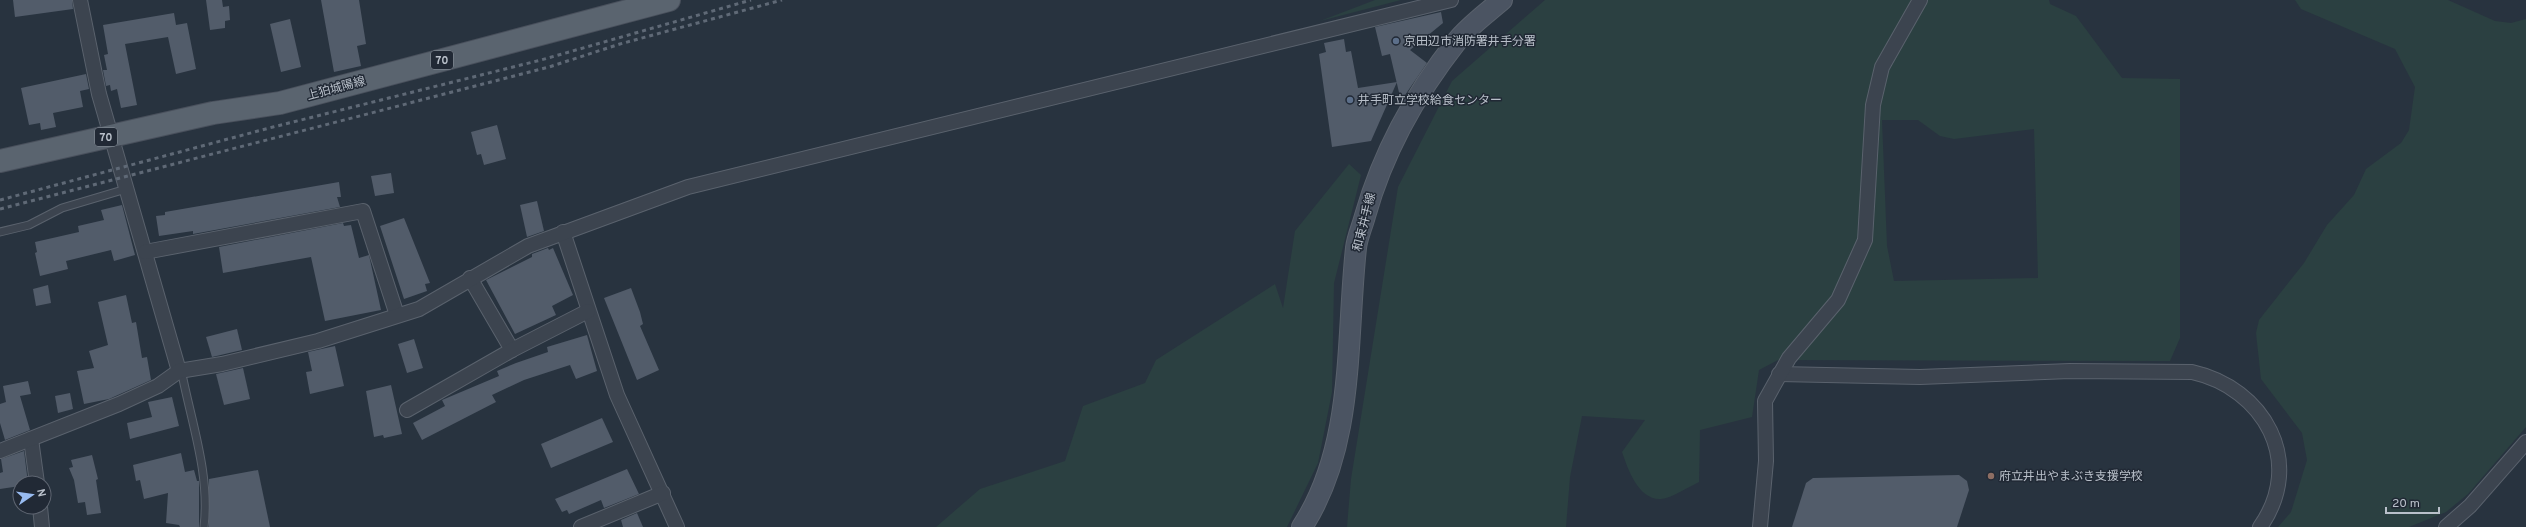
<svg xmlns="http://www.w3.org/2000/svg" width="2526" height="527" viewBox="0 0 2526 527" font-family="Overpass,'Noto Sans JP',sans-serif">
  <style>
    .green { fill: #2b4041; fill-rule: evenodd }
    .building { fill: #525c6a }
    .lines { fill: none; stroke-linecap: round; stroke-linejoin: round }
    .lane-casing { stroke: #5a626d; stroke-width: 9 }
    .street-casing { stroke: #5a626d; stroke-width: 16 }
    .secondary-casing { stroke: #5a626d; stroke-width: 22 }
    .primary-casing { stroke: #49505c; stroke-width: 24 }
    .lane { stroke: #3c444f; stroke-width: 7 }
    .street { stroke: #3c444f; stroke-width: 14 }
    .secondary { stroke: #4b5462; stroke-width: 20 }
    .primary { stroke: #5a646f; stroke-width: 22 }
    .rail { stroke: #5f6976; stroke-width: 3; stroke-dasharray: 4 4; stroke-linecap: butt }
    .service-dot { fill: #5c6f8a; stroke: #212935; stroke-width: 1.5 }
    .education-dot { fill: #8d6e63; stroke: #212935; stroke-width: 1.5 }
    .labels { text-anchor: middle; stroke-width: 3; stroke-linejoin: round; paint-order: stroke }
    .shield { fill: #212935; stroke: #8b939d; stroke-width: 1 }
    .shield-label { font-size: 11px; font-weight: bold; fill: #b9c0ca }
    .poi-label { font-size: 12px; fill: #b9c0ca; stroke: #212935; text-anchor: start }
    .street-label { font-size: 12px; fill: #b9c0ca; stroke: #212935 }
  </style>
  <rect width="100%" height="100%" fill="#28333f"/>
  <g class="green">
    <path d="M1375,0H1401L1320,21Z"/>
    <path d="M1545,0H2049L2050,4L2076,16L2122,78L2180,79V338L2170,361L1778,360L1759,370L1752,417L1700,430L1699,482C1688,487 1672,498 1661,499C1638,500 1628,469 1622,452L1645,420L1582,416L1570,477L1566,527H1347L1351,479L1398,187L1452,81ZM1882,120H1918L1940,136L1954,139L2034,129L2038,278L1894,281L1887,246Z"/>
    <path d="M2295,0H2448L2495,21L2511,23L2526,19V427L2468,494L2446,512L2409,527H2278L2291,512L2307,460L2302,433L2261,379L2256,333L2259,320L2304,263L2327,225L2354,195L2366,169L2401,143L2409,130L2415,87L2395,49L2301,9Z"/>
    <path d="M1349,164L1361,175L1334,283L1332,392L1318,463L1287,527H936L980,489L1065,461L1083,406L1145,383L1156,360L1275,284L1283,308L1295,231Z"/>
  </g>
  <g class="building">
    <path d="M13,0H72L73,9L15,17Z"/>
    <path d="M206,0H222L223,7L229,6L230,20L225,21V28L210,30Z"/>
    <path d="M321,0H359L366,44L357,46L361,66L334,72Z"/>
    <path d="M1441,12L1443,23L1410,50L1427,63L1401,101L1390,54L1382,56L1375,27Z"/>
    <path d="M174,13L176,25L187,23L196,69L176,74L168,37L125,44L137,105L121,108L117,89L111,91L110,85L106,86L103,70H107L104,55L108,54L103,25Z"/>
    <path d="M290,19L301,67L281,72L270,24Z"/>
    <path d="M1344,39L1346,52L1351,51L1358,88L1397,82L1371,141L1332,147L1319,54L1326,52L1324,43Z"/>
    <path d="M86,74L89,89L80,91L83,107L53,113L56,127L41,130L40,123L29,125L21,88Z"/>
    <path d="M497,125L506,159L484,165L481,154L477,155L471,132Z"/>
    <path d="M391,173L394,193L375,196L371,176Z"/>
    <path d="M339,182L341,197H337L340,207L193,234V231L159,236L156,216L165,215V212Z"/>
    <path d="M537,201L544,231L527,237L520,205Z"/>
    <path d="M122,205L135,255L114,261L111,250L66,261L68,269L40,276L35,253L37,252L35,242L79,232L78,226L104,220L101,210Z"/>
    <path d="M404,218L430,283L425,284L427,291L404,299L380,226Z"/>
    <path d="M343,223L344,226L351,225L359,258L369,255L381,310L325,321L311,257L223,273L219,247Z"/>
    <path d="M548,248L549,250L553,248L573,295L552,306L556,315L515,334L486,280L532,257V254Z"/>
    <path d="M48,285L51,303L36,306L33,289Z"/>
    <path d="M631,288L640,312L643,324L640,326L659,370L637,380L604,298Z"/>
    <path d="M126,295L132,323L136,322L142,358L147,357L151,380L109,399L84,404L77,371L94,368L89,351L108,345L98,302Z"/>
    <path d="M237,329L242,350L212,357L206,337Z"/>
    <path d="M587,335L597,371L576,379L570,365L524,380L492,395L496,402L422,440L413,423L445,406L442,400L499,376L497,371L516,363L548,352L547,347Z"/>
    <path d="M414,339L423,368L407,373L398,344Z"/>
    <path d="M335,346L344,386L310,394L306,372L312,371L308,352Z"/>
    <path d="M243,368L250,399L224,405L216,374Z"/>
    <path d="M28,381L31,394L20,396L30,430L5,440L0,423V404L6,402L3,386Z"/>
    <path d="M391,385L402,434L384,438L383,435L374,437L366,391Z"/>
    <path d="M70,393L73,409L58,413L55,396Z"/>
    <path d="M172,397L179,426L130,439L127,423L152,417L148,402Z"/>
    <path d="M602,418L613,442L551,468L541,444Z"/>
    <path d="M24,451L28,483H20V486L0,489V473L3,472L1,459Z"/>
    <path d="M181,453L185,472L194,470L197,481H199V527H180L179,525L166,523L168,493L144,499L140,480L136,481L133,465Z"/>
    <path d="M92,455L98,479L96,480L101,513L87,515L85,502L78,503L74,480L69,468L73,467L71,460Z"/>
    <path d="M627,469L639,494L604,508L601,500L569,514L567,510L562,512L555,499Z"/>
    <path d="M258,470L270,527H209V479Z"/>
    <path d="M1959,475L1967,481L1969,490L1957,527H1792L1806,483L1813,478Z"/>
    <path d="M637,513L643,527H623L621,520Z"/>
  </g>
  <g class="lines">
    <defs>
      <g id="lane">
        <path d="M0,232L29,225L62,208L126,189"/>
        <path d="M179,371L183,379C193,427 210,477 204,527"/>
      </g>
      <g id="street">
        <path d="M80,0L99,94L179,371"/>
        <path d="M563,232L617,395L677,527"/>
        <path d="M145,252L363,211L397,315"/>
        <path d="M470,278L512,350"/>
        <path d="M1779,374L1920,377L2070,371L2192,372C2264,388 2306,462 2260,527"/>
        <path d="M407,410L512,350L588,311"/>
        <path d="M31,439L37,483"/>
        <path d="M0,451L119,404L158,386L179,371L222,364L318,341L419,309L528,246L688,187L1451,0"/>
        <path d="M40,507L42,527"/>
        <path d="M581,527L663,493"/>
        <path d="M1760,527L1766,461L1765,401L1789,358L1838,300L1865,240L1873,105L1882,67L1920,0"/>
        <path d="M2446,527L2470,506L2526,442"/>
      </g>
      <path id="secondary" d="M1302,527C1355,446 1346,341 1356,248C1357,238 1362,227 1365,216C1383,152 1416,93 1457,41C1469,26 1487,13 1502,0"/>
      <path id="primary" d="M0,161L213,113L280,103L669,0"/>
    </defs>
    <use href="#lane" class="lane-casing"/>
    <use href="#street" class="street-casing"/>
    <use href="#secondary" class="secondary-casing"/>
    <use href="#primary" class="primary-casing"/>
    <use href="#lane" class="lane"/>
    <use href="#street" class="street"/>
    <use href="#secondary" class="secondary"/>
    <use href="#primary" class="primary"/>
    <g class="rail">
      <path d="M0,200L273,127L541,60L751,0"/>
      <path d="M0,209L549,67L620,44L782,0"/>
    </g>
  </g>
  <g class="service-dot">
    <circle cx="1396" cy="41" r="4"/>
    <circle cx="1350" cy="100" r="4"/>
  </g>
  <circle class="education-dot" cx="1991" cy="476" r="4"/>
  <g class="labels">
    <g class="shield">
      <rect x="431" y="51" width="22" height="18" rx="3"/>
      <rect x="95" y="128" width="22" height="18" rx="3"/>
    </g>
    <g class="shield-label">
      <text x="442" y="64">70</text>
      <text x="106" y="141">70</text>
    </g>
    <g class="poi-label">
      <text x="1404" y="45">京田辺市消防署井手分署</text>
      <text x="1358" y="104">井手町立学校給食センター</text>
      <text x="1999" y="480">府立井出やまぶき支援学校</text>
    </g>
    <g class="street-label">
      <text transform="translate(336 88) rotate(-15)" y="4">上狛城陽線</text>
      <text transform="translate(1364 222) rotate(-76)" y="4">和束井手線</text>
    </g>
  </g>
  <g transform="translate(32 495) rotate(77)"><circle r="19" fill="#212935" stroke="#5e6571"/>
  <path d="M0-3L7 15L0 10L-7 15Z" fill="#98bbf0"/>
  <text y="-6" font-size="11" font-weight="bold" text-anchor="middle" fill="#b9c0ca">N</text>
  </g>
  <path d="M2386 507v6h53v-6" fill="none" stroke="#b9c0ca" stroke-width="2"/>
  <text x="2392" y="507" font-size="12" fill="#b9c0ca" stroke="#212935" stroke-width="3" paint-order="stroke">20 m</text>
</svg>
